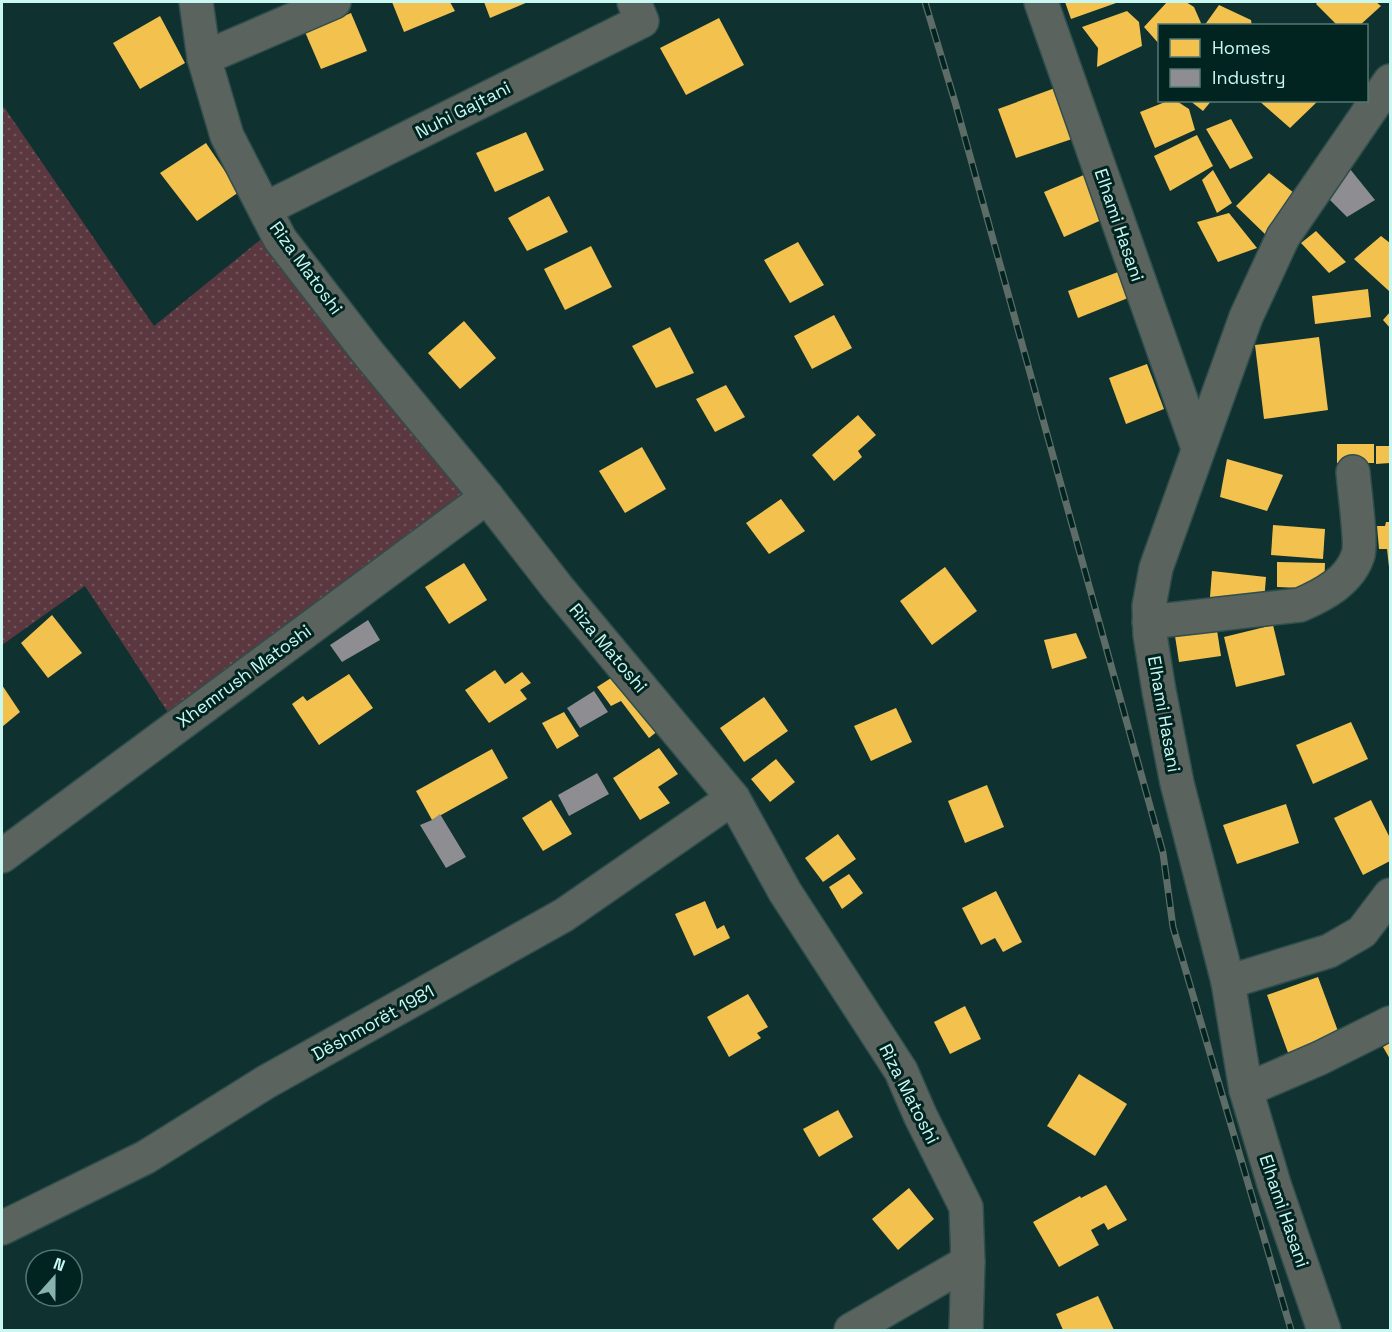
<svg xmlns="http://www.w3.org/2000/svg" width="1392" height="1332" viewBox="0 0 1392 1332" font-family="'Space Grotesk',sans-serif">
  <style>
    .grass { fill: url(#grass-dots) }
    .homes { fill: #f2c14e }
    .industry { fill: #8d8d92 }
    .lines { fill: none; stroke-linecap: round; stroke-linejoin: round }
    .minor-casing { stroke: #2f4e4c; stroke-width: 36 }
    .minor { stroke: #5b635e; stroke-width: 33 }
    .rail-casing { stroke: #5d6c67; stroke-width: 7 }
    .rail { stroke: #022421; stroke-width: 4.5; stroke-dasharray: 14; stroke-linecap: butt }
    .labels { text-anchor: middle; stroke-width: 6; stroke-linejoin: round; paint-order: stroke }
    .street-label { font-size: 18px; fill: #c9f8f2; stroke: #022421 }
  </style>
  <defs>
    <pattern id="grass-dots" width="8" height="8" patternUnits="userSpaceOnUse" patternTransform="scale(1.5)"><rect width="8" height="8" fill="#5b3840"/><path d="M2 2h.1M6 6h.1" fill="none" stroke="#71565c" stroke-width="1.8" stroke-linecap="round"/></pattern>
  </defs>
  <rect width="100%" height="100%" fill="#0f312f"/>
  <path class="grass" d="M4,107L154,326L265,236L486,508L186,740L85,586L2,645V108Z"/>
  <g class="homes">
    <path d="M392,2H450L455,11L404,32Z"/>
    <path d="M484,2H528L490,18Z"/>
    <path d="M1065,2H1119L1071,19Z"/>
    <path d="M1167,2H1186L1194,7L1201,23L1199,26H1160V45L1144,27Z"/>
    <path d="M1318,2H1376L1381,6L1359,26H1338L1316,4Z"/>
    <path d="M1219,5L1251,20L1252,26H1204Z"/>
    <path d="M1127,11L1139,22L1142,46L1097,67L1098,48L1082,27Z"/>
    <path d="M351,13L367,51L321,69L305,32Z"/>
    <path d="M160,16L185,63L140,89L113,43Z"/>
    <path d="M719,18L744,65L686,95L660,48Z"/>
    <path d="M1055,88L1072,139L1016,158L998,109Z"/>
    <path d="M1170,100H1175L1189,109L1195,130L1155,148L1140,112Z"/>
    <path d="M1189,100H1212L1203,111Z"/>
    <path d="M1258,100H1319L1290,128Z"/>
    <path d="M1231,119L1253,158L1230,169L1206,129Z"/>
    <path d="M526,132L544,170L495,192L476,153Z"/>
    <path d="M1197,135L1213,166L1170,191L1154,156Z"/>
    <path d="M206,143L239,192L197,221L160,173Z"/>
    <path d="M1213,170L1232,203L1217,213L1202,180Z"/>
    <path d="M1269,173L1299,197L1268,237L1236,206Z"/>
    <path d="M1086,174L1106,218L1064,237L1044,192Z"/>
    <path d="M549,196L568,232L527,251L508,218Z"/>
    <path d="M1229,213L1257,248L1218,262L1197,222Z"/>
    <path d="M1316,231L1346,262L1329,273L1301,243Z"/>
    <path d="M1381,236L1390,243V290L1389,291L1354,259Z"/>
    <path d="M798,242L824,285L790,303L764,260Z"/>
    <path d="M591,246L612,287L565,310L544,269Z"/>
    <path d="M1118,272L1128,298L1078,318L1068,291Z"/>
    <path d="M1368,289L1371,317L1315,324L1312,296Z"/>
    <path d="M1390,312V328L1383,320Z"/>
    <path d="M834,315L852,348L812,369L794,336Z"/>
    <path d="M464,321L496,358L460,389L428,353Z"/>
    <path d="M670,327L694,373L656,388L632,346Z"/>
    <path d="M1319,337L1328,410L1264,419L1255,345Z"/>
    <path d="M1147,364L1164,409L1126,424L1109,378Z"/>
    <path d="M726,385L745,417L715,432L696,399Z"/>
    <path d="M858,415L876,435L858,451L862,457L834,481L812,455Z"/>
    <rect x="1337" y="444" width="37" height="19"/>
    <path d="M1376,446H1390V463L1376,464Z"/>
    <path d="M642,447L666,489L625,513L599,471Z"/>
    <path d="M1227,459L1283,475L1267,511L1220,497Z"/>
    <path d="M781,499L805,531L769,554L746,523Z"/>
    <path d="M1386,522H1390V567H1389L1387,549H1379L1377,526H1385Z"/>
    <path d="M1273,525L1325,529L1323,559L1271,555Z"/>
    <path d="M1277,562L1325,563L1324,589L1277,587Z"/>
    <path d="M464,563L487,600L449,624L425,587Z"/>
    <path d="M945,567L977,611L932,645L900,601Z"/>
    <path d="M1212,571L1266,577L1264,602L1210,597Z"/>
    <path d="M52,615L82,653L48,678L21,643Z"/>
    <path d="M1273,625L1285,675L1236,687L1224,637Z"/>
    <path d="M1217,630L1221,656L1179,662L1175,636Z"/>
    <path d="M1076,633L1087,658L1052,669L1044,640Z"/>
    <path d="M495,670L505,684L522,672L531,683L520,690L527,699L489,723L465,690Z"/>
    <path d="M622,671L664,726L649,738L621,701L611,706L597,687Z"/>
    <path d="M349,674L373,708L319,745L292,704L303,696L307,701Z"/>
    <path d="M2,685L20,712L2,727Z"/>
    <path d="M764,697L788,731L744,762L720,728Z"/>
    <path d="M896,708L912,742L871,761L854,726Z"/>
    <path d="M564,712L579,736L557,749L542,723Z"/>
    <path d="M1351,722L1368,759L1313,784L1296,745Z"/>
    <path d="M659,748L678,774L658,787L670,803L640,820L613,778Z"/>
    <path d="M492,749L508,778L432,820L416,791Z"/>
    <path d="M776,759L795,782L770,802L751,779Z"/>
    <path d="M987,785L1004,827L965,843L948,801Z"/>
    <path d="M551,800L572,834L543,851L522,818Z"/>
    <path d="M1371,800L1390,838V861L1363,875L1334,818Z"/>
    <path d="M1286,804L1299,843L1237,864L1223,825Z"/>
    <path d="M838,834L856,859L823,882L805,858Z"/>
    <path d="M849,874L863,893L842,909L829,887Z"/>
    <path d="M996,891L1022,942L1003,952L995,938L981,945L962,908Z"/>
    <path d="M705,901L717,929L724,925L730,938L694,956L675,914Z"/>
    <path d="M1318,977L1342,1042L1291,1061L1267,995Z"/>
    <path d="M748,994L768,1027L757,1033L761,1038L729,1057L707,1017Z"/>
    <path d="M965,1006L981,1039L950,1054L934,1022Z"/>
    <path d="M1390,1043V1059L1383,1047Z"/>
    <path d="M1079,1074L1127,1104L1095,1156L1047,1126Z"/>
    <path d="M838,1110L853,1137L819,1157L803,1129Z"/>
    <path d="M1106,1185L1127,1220L1108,1230L1104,1223L1091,1230L1099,1245L1059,1267L1033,1222L1080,1196L1081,1198Z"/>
    <path d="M909,1188L934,1219L898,1250L872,1219Z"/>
    <path d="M1098,1296L1114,1330H1063L1056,1314Z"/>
  </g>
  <g class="industry">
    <path d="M1350,169L1375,200L1347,217L1328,198Z"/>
    <path d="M368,620L380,640L342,662L330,645Z"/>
    <path d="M594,691L608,712L580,728L567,708Z"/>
    <path d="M597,773L609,794L569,816L558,795Z"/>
    <path d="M440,814L466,857L446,868L420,825L432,820Z"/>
  </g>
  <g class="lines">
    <defs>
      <g id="minor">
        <path d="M196,2L204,58L227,136L280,239L368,353L487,497L557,587L733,798L785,892L901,1071L920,1115L966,1207L968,1262L966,1330"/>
        <path d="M1041,2L1198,448"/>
        <path d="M204,58L334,2"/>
        <path d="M265,209L642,21L634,2"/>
        <path d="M1149,622L1300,605C1323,595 1350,581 1358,555C1362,544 1354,487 1353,472"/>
        <path d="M2,856L487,497"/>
        <path d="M1228,982L1329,951L1362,932L1390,895"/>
        <path d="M1246,1090L1320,1058L1390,1023"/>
        <path d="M2,1228L146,1157L266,1082L564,915L733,798"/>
        <path d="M851,1330L968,1262"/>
        <path d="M1324,1330L1274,1184L1246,1090L1228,982L1177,783L1159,691L1150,635L1149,606L1156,568L1246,317L1283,237L1390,81"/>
      </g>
    </defs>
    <use href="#minor" class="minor-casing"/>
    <use href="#minor" class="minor"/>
    <defs>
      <path id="rail" d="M925,2L955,102L1163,853L1173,927L1291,1330"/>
    </defs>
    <use href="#rail" class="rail-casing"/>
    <use href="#rail" class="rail"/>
  </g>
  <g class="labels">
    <g class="street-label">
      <text transform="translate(463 110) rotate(-27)" y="6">Nuhi Gajtani</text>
      <text transform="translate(1119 225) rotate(71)" y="6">Elhami Hasani</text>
      <text transform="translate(306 268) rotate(54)" y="6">Riza Matoshi</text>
      <text transform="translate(608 648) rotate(50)" y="6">Riza Matoshi</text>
      <text transform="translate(244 676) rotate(-36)" y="6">Xhemrush Matoshi</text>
      <text transform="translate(1164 714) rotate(80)" y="6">Elhami Hasani</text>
      <text transform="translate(373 1023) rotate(-29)" y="6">Dëshmorët 1981</text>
      <text transform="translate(909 1094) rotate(63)" y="6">Riza Matoshi</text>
      <text transform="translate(1284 1211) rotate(71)" y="6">Elhami Hasani</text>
    </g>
  </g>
  <rect width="1392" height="1332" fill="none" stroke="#c9f8f2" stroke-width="6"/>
  <rect x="1158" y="24" width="210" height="78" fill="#022421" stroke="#527975" stroke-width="1.5"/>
  <rect x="1170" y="39" width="30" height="18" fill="#f2c14e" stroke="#527975" stroke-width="1.5"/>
  <text x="1212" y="54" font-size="18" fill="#c9f8f2">Homes</text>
  <rect x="1170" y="69" width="30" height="18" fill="#8d8d92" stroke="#527975" stroke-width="1.5"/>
  <text x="1212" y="84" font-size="18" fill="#c9f8f2">Industry</text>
  <g transform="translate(54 1278) rotate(21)"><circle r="28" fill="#022421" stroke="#527975" stroke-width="1.5"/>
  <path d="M0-4.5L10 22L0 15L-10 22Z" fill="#88b2ae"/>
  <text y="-9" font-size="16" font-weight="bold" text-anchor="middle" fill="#c9f8f2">N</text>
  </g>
</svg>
